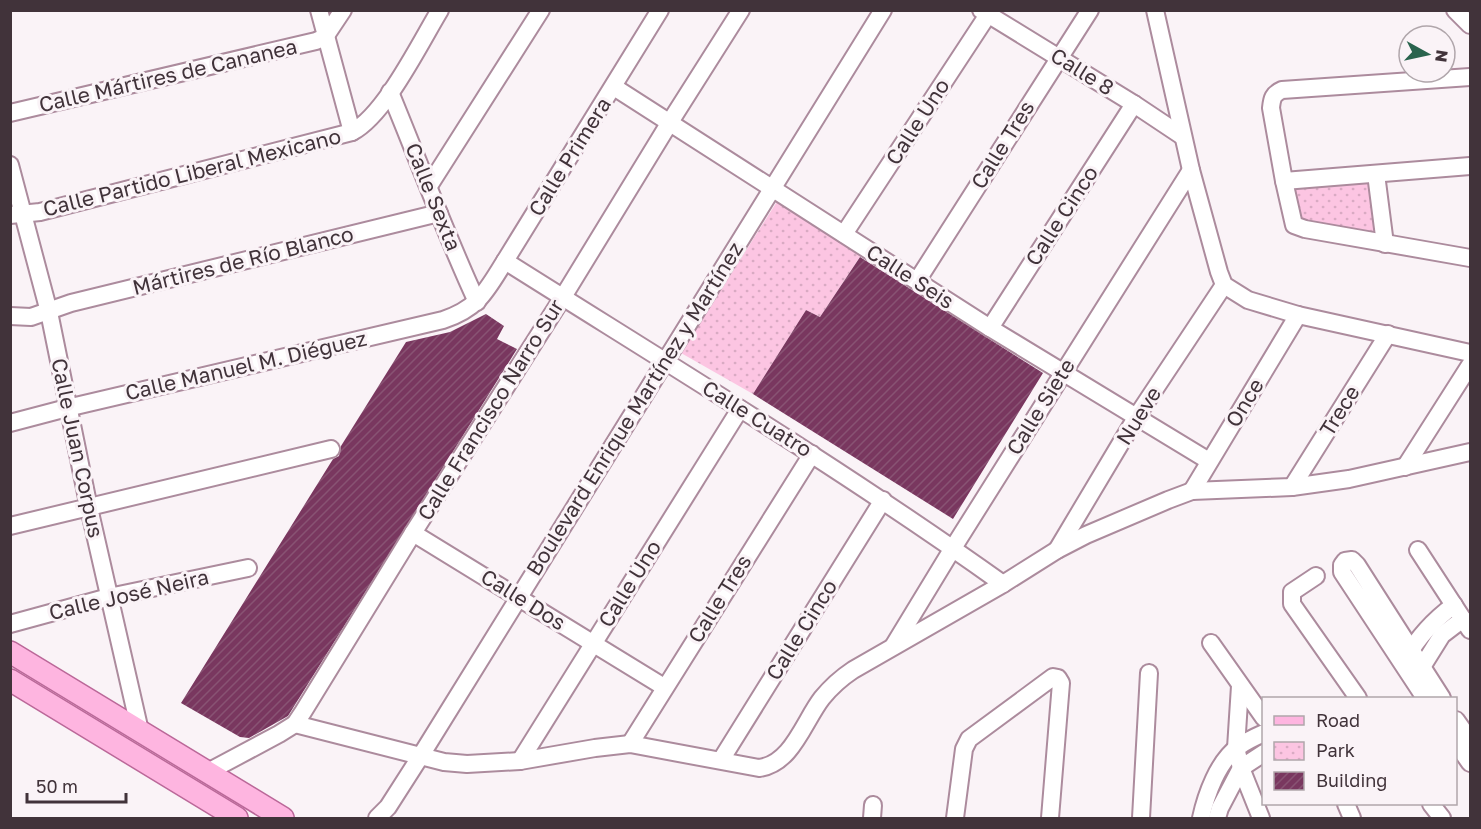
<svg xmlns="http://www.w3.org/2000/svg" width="1481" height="829" viewBox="0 0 1481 829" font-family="'Golos Text',sans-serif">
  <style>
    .park { fill: url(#park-dots) }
    .building { fill: url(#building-hatch) }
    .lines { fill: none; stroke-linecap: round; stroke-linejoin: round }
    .minor-casing { stroke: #ac8b9d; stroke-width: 20 }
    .major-casing { stroke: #bb6899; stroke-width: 24 }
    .minor { stroke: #fff; stroke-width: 16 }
    .major { stroke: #feb5e0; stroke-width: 21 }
    .labels { text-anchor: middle; stroke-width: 6; stroke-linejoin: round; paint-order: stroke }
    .street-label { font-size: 21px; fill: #41333a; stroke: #faf3f7 }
  </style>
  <defs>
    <pattern id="park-dots" width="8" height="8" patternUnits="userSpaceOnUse" patternTransform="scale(1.5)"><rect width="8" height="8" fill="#fcc5e2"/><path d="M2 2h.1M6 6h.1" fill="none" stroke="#d9aac3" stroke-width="1.8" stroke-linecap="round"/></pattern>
    <pattern id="building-hatch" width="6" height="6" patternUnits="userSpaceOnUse" patternTransform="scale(1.5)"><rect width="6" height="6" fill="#79375f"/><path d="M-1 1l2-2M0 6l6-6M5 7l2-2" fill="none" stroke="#885373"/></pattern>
  </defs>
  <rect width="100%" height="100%" fill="#faf3f7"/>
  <g class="park">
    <path d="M1373,182L1380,235L1299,222L1295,188Z"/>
    <path d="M778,200L863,252L820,317L806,310L753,394L681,353Z"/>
  </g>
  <g class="building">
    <path d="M860,257L1043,373L953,519L753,394L806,310L820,317Z"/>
    <path d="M486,314L504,326L497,339L517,349L288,716L249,738L240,737L181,703L333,459L339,456L341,446L406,342L450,332Z"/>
  </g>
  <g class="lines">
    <defs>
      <g id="minor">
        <path d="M319,10L352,132"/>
        <path d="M981,10L1134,104L1182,136"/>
        <path d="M1155,10L1191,170L1219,272L1224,285L1248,300L1298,315L1470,353"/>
        <path d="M1455,10L1470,25"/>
        <path d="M1470,77L1282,90C1273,94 1272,98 1271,108L1284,181L1294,225L1305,229L1470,258"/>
        <path d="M614,87L990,328L1209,461"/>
        <path d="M390,92C419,162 445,233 477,302"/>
        <path d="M10,113L316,41L325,37L343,10"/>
        <path d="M10,165L49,312L89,508L140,731"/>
        <path d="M1376,174L1385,244"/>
        <path d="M1284,181L1470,166"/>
        <path d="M429,186L541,10"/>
        <path d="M10,215L40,212L352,132C385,115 420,43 440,10"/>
        <path d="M844,234L991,10"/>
        <path d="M505,261C673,367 842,469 1003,584"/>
        <path d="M917,281L1090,10"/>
        <path d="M10,316L31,317L71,303L439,213"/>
        <path d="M990,328L1134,104"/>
        <path d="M10,423L67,408L443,320C479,308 486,291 505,261L660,10"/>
        <path d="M1405,467L1470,365"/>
        <path d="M1292,487L1388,334"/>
        <path d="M1192,491L1298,315"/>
        <path d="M10,526L331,449"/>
        <path d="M413,533L664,687"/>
        <path d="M1057,550L1137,416L1224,285"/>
        <path d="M1418,550L1470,630"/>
        <path d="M1316,576L1292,592V604L1358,698"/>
        <path d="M10,624L109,597L248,568"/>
        <path d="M1211,643L1264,718"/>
        <path d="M894,645L953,548L1191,170"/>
        <path d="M1407,657C1419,635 1434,620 1454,605"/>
        <path d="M1417,675L1442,635L1463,619"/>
        <path d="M1240,686L1236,748L1241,768L1261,818"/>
        <path d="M1425,698L1342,572V565L1345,561L1352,560L1357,565L1442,698"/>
        <path d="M1456,720L1470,740"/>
        <path d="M295,724L444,762L467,764L520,761L595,748L630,744L759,768C792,764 804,721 822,698C831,687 841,678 853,670L1003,584L1057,550L1086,535L1168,500L1192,491L1292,487L1349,479L1470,452"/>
        <path d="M1456,743L1470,763"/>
        <path d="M630,744L812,454"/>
        <path d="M721,760L883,500"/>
        <path d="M520,761L740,409"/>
        <path d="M206,773L279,734L295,724L303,712L413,533L563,297L670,122L741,10"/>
        <path d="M1346,804L1352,818"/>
        <path d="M1431,804L1442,818"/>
        <path d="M377,818L388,807L420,757L883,10"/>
        <path d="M872,818L873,805"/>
        <path d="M955,818L964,749L969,739L1053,677L1058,678L1061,683L1050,818"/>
        <path d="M1141,818L1149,673"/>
        <path d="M1201,818C1206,795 1218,761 1238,747C1246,741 1255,737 1264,733"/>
        <path d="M1217,818L1220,808L1241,768L1264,753"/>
      </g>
      <g id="major">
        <path d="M10,652L283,818"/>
        <path d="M10,680L237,818"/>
      </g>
    </defs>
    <use href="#minor" class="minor-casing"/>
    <use href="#major" class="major-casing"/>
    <use href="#minor" class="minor"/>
    <use href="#major" class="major"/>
  </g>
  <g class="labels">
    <g class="street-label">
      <text transform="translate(1082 72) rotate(32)" y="7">Calle 8</text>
      <text transform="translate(168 76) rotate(-13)" y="7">Calle Mártires de Cananea</text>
      <text transform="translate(918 122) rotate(-57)" y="7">Calle Uno</text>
      <text transform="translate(1003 145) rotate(-58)" y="7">Calle Tres</text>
      <text transform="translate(570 157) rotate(-58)" y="7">Calle Primera</text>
      <text transform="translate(192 173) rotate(-14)" y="7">Calle Partido Liberal Mexicano</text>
      <text transform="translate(433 197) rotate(68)" y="7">Calle Sexta</text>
      <text transform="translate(1062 216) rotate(-57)" y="7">Calle Cinco</text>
      <text transform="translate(243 261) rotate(-14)" y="7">Mártires de Río Blanco</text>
      <text transform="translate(910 277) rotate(33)" y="7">Calle Seis</text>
      <text transform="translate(246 366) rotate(-13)" y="7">Calle Manuel M. Diéguez</text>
      <text transform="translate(1245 403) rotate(-59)" y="7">Once</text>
      <text transform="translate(1041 407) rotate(-58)" y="7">Calle Siete</text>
      <text transform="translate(635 409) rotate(-58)" y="7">Boulevard Enrique Martínez y Martínez</text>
      <text transform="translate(491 410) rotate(-58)" y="7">Calle Francisco Narro Sur</text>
      <text transform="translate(1340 411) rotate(-58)" y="7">Trece</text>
      <text transform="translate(1139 416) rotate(-58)" y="7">Nueve</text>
      <text transform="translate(757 419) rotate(32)" y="7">Calle Cuatro</text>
      <text transform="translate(77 448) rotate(78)" y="7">Calle Juan Corpus</text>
      <text transform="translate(630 584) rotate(-58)" y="7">Calle Uno</text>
      <text transform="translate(129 595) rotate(-13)" y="7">Calle José Neira</text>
      <text transform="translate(720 599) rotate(-58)" y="7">Calle Tres</text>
      <text transform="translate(523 600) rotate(32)" y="7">Calle Dos</text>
      <text transform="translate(802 630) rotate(-58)" y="7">Calle Cinco</text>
    </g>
  </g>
  <rect width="1481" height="829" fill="none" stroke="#41333a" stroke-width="24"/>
  <rect x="1262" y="697" width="195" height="108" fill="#faf3f7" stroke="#b0a6ab" stroke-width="1.5"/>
  <rect x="1274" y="716" width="30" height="9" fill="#feb5e0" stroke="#b0a6ab" stroke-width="1.5"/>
  <text x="1316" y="727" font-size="18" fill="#41333a">Road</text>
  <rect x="1274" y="742" width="30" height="18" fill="url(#park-dots)" stroke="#b0a6ab" stroke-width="1.5"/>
  <text x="1316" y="757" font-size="18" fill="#41333a">Park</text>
  <rect x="1274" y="772" width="30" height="18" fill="url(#building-hatch)" stroke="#b0a6ab" stroke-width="1.5"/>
  <text x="1316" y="787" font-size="18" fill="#41333a">Building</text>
  <g transform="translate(1427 54) rotate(98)"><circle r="28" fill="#faf3f7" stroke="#b0a6ab" stroke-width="1.5"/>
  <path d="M0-4.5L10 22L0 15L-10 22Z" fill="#2a644e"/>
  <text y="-9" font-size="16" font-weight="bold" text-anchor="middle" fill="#41333a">N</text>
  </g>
  <path d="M27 793v9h99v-9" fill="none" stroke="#41333a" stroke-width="3"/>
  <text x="36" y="793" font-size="18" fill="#41333a" stroke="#faf3f7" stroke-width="4.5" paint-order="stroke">50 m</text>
</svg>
